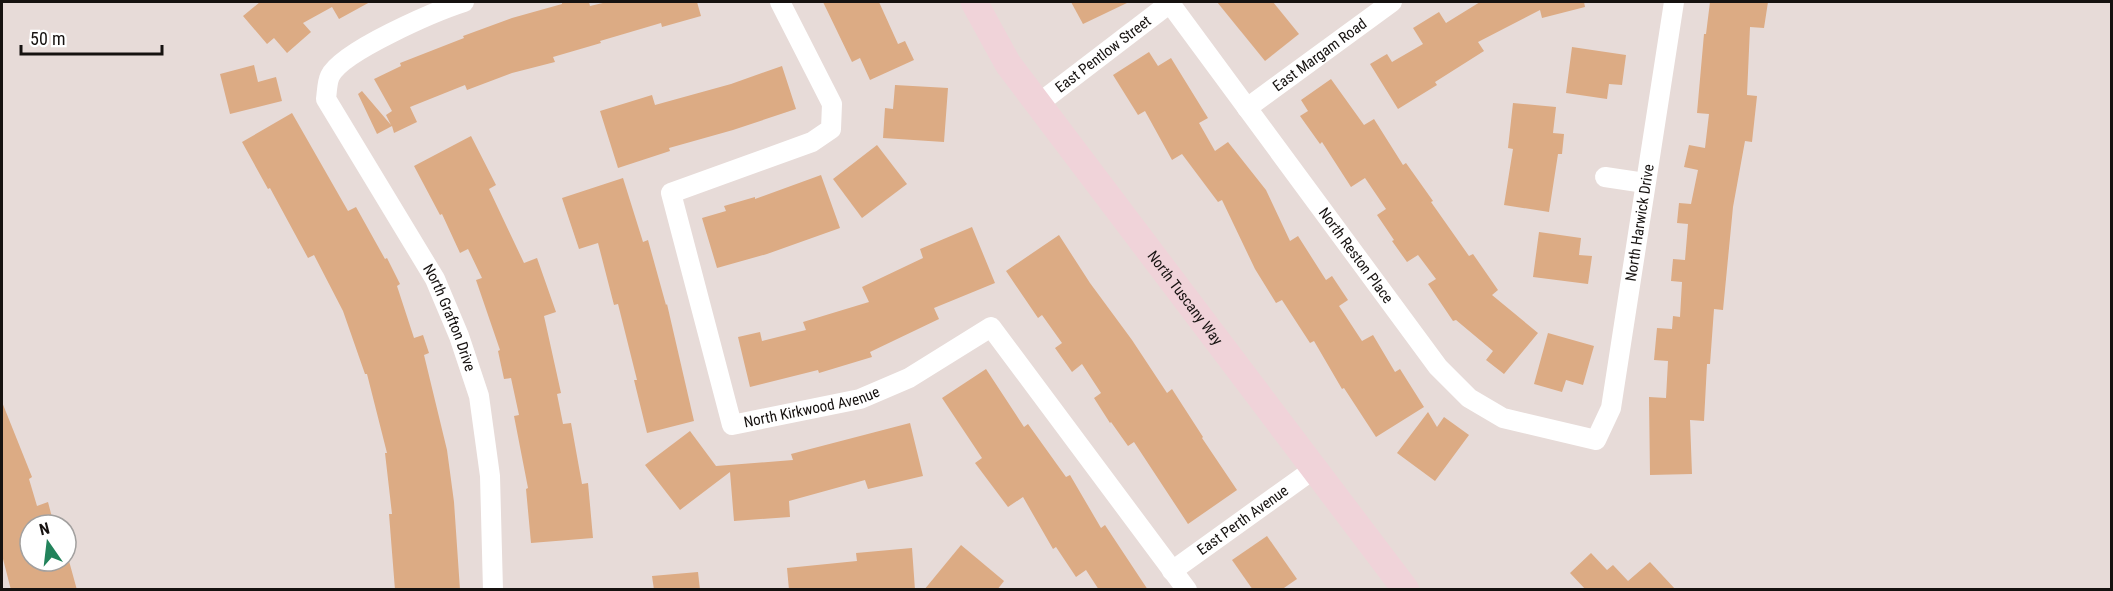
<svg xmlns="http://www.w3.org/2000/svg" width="2113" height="591" viewBox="0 0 2113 591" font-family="'Roboto Condensed',sans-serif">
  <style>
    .building { fill: #dcab84 }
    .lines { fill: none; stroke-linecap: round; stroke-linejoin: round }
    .street { stroke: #fff; stroke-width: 20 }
    .secondary { stroke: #f0d3d9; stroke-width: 27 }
    .labels { text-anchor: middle; stroke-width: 4.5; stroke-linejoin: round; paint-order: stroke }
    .street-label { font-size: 15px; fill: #161210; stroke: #fff }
  </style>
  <rect width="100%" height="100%" fill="#e7dbd8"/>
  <g class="building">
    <path d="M260,2H370L339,19L332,7L303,23L311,32L287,53L274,38L267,44L243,16Z"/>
    <path d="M562,2H589L590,6L607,2H697L701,16L662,27L661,23L600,41L601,43L553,57L555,62L512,73L467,90L465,85L410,107L417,122L394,133L392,126L377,134L358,94L362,91L391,125L386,115L392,111L374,79L401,66L400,63L464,38L463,36L512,18L562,4Z"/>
    <path d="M823,2H879L898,44L905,41L914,60L870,80L860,58L852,62Z"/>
    <path d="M1071,2H1129L1083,24Z"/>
    <path d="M1217,2H1273L1299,34L1265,61Z"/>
    <path d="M1480,2H1584L1585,7L1542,18L1540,10L1478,42L1484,51L1435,82L1437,85L1398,109L1370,64L1387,54L1392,62L1423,44L1413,28L1439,12L1446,23Z"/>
    <path d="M1710,2H1768L1764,28L1750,27L1747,95L1757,96L1752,142L1745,141L1733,207L1723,310L1714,309L1710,364H1707L1704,421L1690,420L1692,474L1650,475L1649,397L1666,398L1668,361L1654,360L1657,328L1672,329L1673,316L1680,317L1682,282L1671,281L1673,259L1685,260L1688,224L1677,223L1679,203L1691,204L1698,170L1684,167L1689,145L1705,148L1709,114L1697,113L1704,34H1706Z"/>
    <path d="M1572,47L1626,55L1622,85L1609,84L1607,99L1566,93Z"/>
    <path d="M1149,52L1158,66L1171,58L1208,118L1199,123L1215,151L1228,142L1266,190L1290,241L1298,236L1326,280L1332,276L1348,300L1339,306L1362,341L1373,335L1395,372L1400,369L1424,407L1376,437L1344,388L1342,389L1314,341L1310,343L1282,300L1276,303L1255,269L1222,200L1218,202L1182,154L1172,160L1145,111L1138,115L1113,75Z"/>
    <path d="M254,65L258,82L276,77L282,101L230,114L220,74Z"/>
    <path d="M782,66L796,109L733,130L669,148L670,151L618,168L600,111L652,95L655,105L731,84Z"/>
    <path d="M1331,79L1364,125L1374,119L1403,165L1406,163L1433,201L1431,202L1469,256L1473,254L1498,290L1492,295L1538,333L1504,374L1486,360L1493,351L1456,320L1453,321L1428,284L1436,279L1418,255L1407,262L1392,241L1394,240L1377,215L1386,209L1365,178L1351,187L1322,142L1320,144L1300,116L1308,111L1301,100Z"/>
    <path d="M895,85L948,88L944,142L883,138L885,108L893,109Z"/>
    <path d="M1513,103L1556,107L1553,133L1564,134L1562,154H1558L1549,212L1504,205L1513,149L1508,148Z"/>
    <path d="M292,113L348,211L356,207L385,259L387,258L400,284L397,286L414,338L423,335L429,353L424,355L447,450L454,502L460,590H395L389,514H392L385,453H387L367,374H365L343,311L314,255L308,258L270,188L268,189L242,142Z"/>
    <path d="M471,136L496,185L489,189L524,263L537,258L556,312L544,316L561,393L557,394L563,424L571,423L582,484L588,483L593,538L531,543L526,489L528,488L514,416L519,415L511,378L504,379L498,351L500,350L476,280L482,278L468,249L460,253L442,214L440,215L414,166Z"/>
    <path d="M877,145L907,184L862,218L833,179Z"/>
    <path d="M821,175L840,228L767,254L717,268L702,218L726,211L724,206L755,197V199Z"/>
    <path d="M623,178L643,242L648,240L666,305L667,304L694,421L647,433L634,380H637L618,304L614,305L598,243L579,249L562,198Z"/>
    <path d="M972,227L995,283L934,308L939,319L870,352L872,357L819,373L818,370L750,387L738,337L760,332L762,341L806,330L803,322L869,302L862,287L923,258L920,249Z"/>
    <path d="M1539,232L1581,238L1579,255L1592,256L1588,284L1533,277Z"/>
    <path d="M1059,235L1090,283L1132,340L1167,393L1172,389L1203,437L1202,438L1237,490L1188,524L1134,442L1128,446L1111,422L1110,423L1094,398L1101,393L1082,364L1072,372L1055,348L1062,343L1042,315L1038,318L1006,271Z"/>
    <path d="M1548,333L1594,346L1583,385L1566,380L1562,392L1534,384Z"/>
    <path d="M986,369L1024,427L1028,424L1066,477L1070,475L1101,528L1105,525L1148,590H1099L1086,570L1076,577L1056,547L1053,549L1023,497L1008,507L975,463L982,458L942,398Z"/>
    <path d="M2,402L32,477L29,479L37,506L48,502L54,525H30V561H69L77,590H11L2,555Z"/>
    <path d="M1428,412L1437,427L1444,417L1469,435L1435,481L1397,453Z"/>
    <path d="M910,423L923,476L868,489L865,480L789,501L790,517L734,521L730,472L680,510L645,465L690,431L716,466L793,460L791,454Z"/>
    <path d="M1267,536L1297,579L1281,590H1253L1232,560Z"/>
    <path d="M961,545L1004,581L997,590H924Z"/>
    <path d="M912,548L915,590H789L787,568L857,561L856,553Z"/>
    <path d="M1591,553L1607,570L1613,565L1628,581L1650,562L1676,590H1586L1570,573Z"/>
    <path d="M698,572L700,590H654L652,576Z"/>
  </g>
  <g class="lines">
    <g class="street">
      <path id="s1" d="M464,2C436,11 342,51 330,76C327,82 327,92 326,99L435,279L459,336L479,396L490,476L493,590"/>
      <path id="s2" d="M780,2L832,104L831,129L812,142L671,193L732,425L860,399L909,378L991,327L1187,590"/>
      <path id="s3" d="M1169,2L1438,367L1469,398L1503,418L1596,440L1611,408L1674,2"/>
      <path id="s4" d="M1038,104L1170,3"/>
      <path id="s5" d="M1247,108L1392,2"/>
      <path d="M1605,177L1645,183"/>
      <path id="s6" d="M1172,571L1314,469"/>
    </g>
    <path class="secondary" id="s7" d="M974,2L1008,64L1406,590"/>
  </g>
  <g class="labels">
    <g class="street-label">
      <text dy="5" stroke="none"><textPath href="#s4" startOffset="82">East Pentlow Street</textPath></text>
      <text dy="5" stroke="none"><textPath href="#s5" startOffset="90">East Margam Road</textPath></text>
      <text dy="5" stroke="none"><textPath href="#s3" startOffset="855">North Harwick Drive</textPath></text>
      <text dy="5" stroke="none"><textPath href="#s3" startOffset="315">North Reston Place</textPath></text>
      <text dy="5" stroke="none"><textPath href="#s7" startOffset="364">North Tuscany Way</textPath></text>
      <text dy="5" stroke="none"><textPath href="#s1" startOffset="430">North Grafton Drive</textPath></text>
      <text dy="5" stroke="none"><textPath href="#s2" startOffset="634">North Kirkwood Avenue</textPath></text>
      <text dy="5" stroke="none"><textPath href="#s6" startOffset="87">East Perth Avenue</textPath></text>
    </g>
  </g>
  <rect width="2113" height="591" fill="none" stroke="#161210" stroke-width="6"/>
  <g transform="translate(48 543) rotate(346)"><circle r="28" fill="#ffffff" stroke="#a2a09f" stroke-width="1.5"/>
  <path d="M0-4.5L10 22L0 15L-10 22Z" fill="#22835b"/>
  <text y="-9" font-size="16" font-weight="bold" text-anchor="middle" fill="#161210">N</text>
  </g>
  <path d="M21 45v9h141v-9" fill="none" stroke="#161210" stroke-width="3"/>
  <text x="30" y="45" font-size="18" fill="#161210" stroke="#ffffff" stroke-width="4.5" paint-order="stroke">50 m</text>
</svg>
